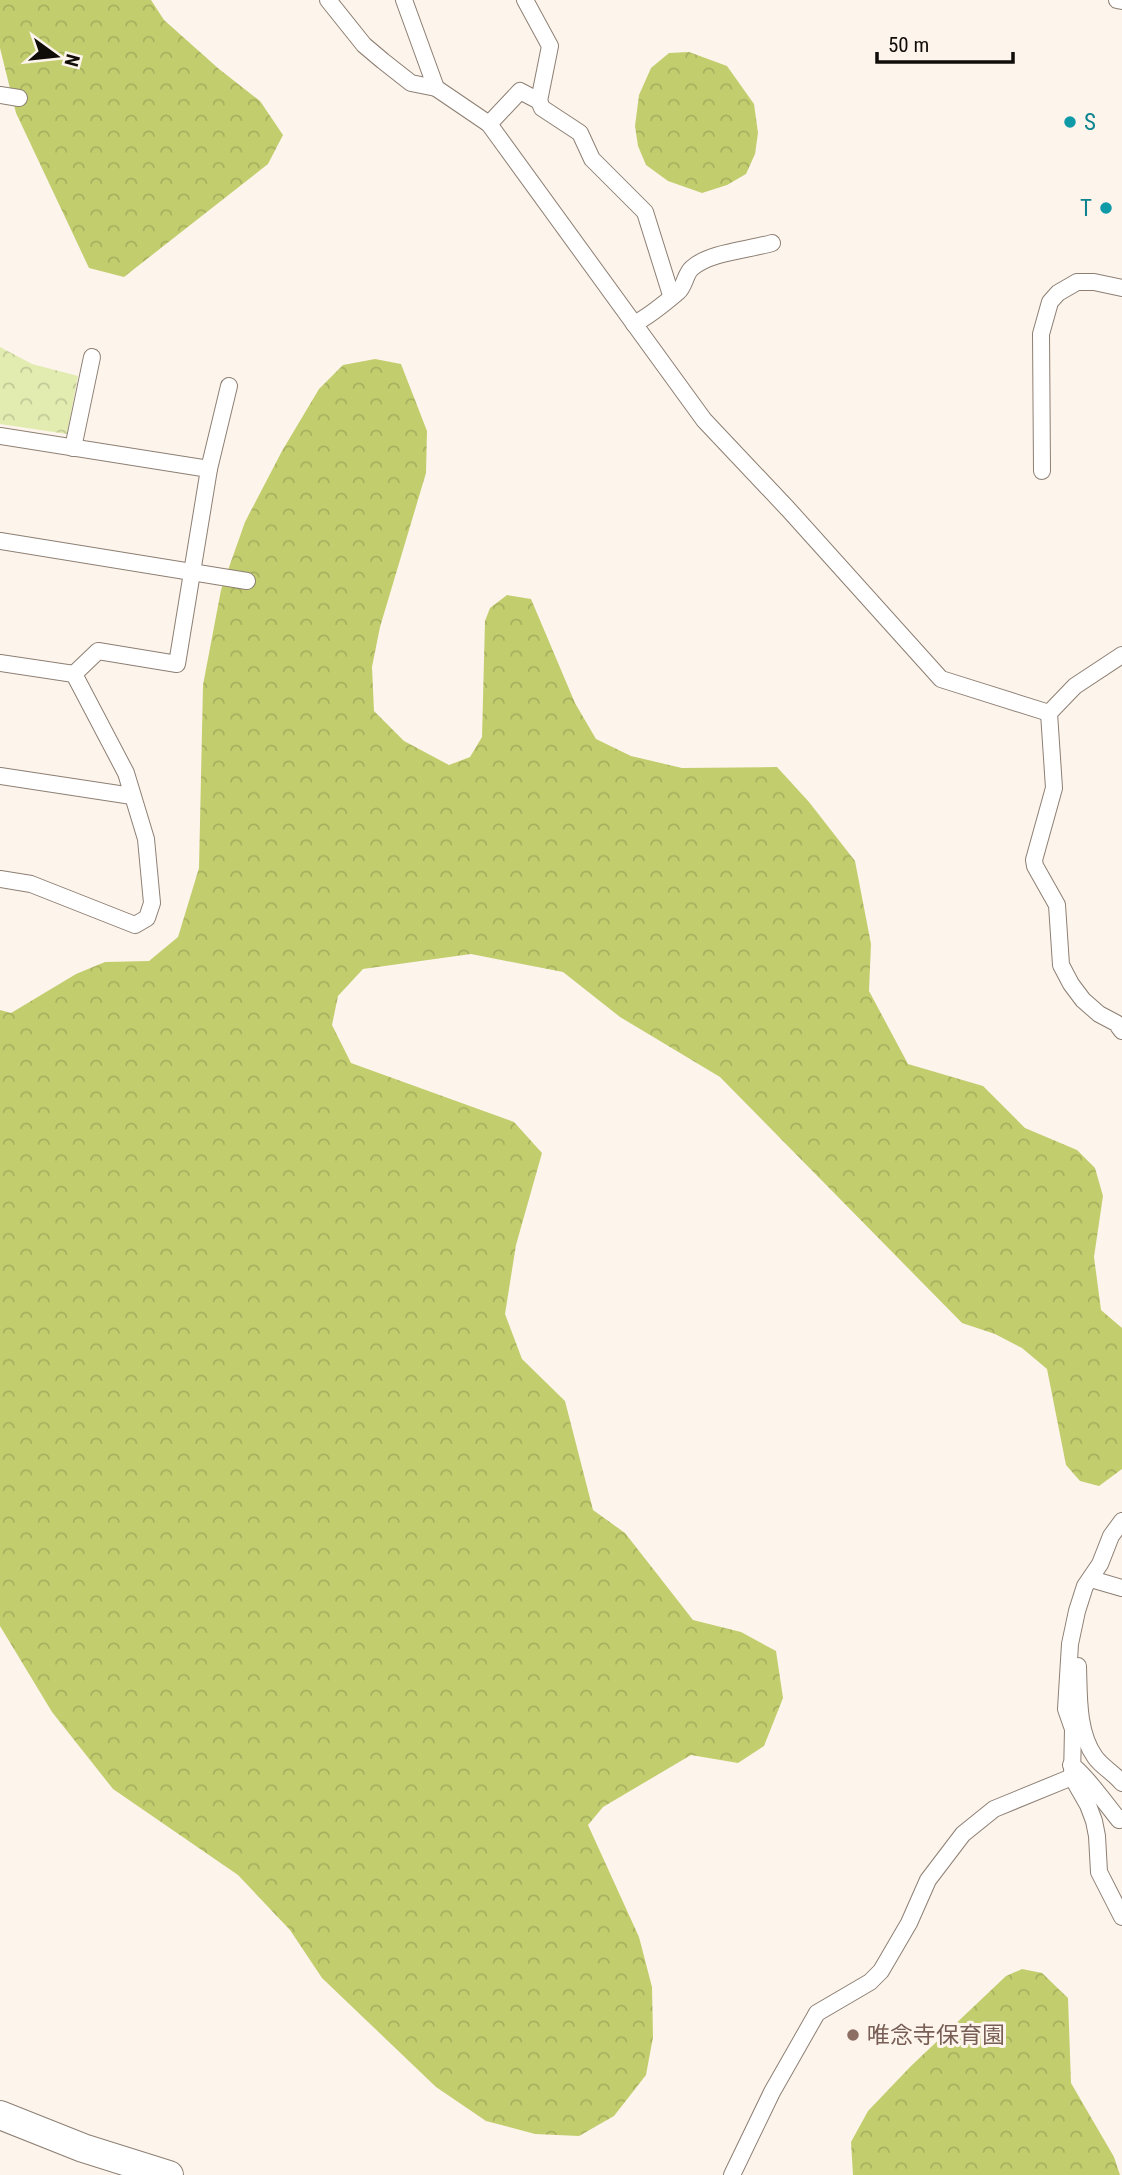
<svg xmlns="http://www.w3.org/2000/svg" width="1122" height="2175" viewBox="0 0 1122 2175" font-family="'Roboto Condensed','Noto Sans JP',sans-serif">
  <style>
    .forest { fill: url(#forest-crowns) }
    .park { fill: url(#park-crowns) }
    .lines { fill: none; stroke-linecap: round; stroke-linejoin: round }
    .minor-casing { stroke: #8d7f73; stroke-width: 18 }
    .trunk-casing { stroke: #8d7f73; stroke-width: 30 }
    .minor { stroke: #fff; stroke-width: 16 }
    .trunk { stroke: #fff; stroke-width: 28 }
    .culture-dot { fill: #0f9aa8; stroke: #fdf4ec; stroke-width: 2.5 }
    .education-dot { fill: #8d6e63; stroke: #fdf4ec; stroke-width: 2.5 }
    .labels { text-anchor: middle; stroke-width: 6; stroke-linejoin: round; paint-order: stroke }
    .culture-label { font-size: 23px; fill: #0d838f; stroke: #fdf4ec; text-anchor: start }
    .education-label { font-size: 23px; fill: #785e54; stroke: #fdf4ec; text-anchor: start }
  </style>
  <defs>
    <pattern id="forest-crowns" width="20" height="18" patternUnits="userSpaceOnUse" patternTransform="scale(1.75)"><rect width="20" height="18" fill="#c2ce6e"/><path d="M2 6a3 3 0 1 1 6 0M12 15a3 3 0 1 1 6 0" fill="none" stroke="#a6b05e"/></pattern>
    <pattern id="park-crowns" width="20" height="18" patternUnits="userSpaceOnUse" patternTransform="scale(1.75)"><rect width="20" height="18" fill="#e2ecb0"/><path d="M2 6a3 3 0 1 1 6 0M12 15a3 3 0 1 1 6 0" fill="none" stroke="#c1c996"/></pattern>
  </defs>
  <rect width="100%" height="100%" fill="#fdf4ec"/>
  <g class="forest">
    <path d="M0,0H151L164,20L219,69L260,101L283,135L268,164L124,277L89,268L16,113L0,48Z"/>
    <path d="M689,52L727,66L754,104L758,133L755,154L746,174L727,185L702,193L668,181L646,165L638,146L635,126L639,95L651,68L669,53Z"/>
    <path d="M375,359L401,364L427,431L426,473L380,627L372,667L374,711L404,741L449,765L470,757L482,737L485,621L490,608L507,595L531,599L575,703L596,739L631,756L682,768L777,767L809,802L855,861L871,944L869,991L908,1064L983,1086L1025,1128L1077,1150L1095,1168L1103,1196L1094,1257L1101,1310L1122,1328V1469L1099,1486L1080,1481L1066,1465L1047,1369L1022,1348L995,1334L962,1323L720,1077L620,1017L563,972L471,954L363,969L338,996L332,1025L351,1063L514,1122L542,1153L516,1245L505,1314L522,1359L565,1401L593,1510L625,1533L693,1620L741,1632L776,1651L783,1698L764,1746L738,1763L691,1755L603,1807L588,1825L639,1937L652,1987L653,2037L646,2075L614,2116L579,2136L535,2134L486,2121L436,2087L322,1978L290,1930L238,1875L113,1789L52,1712L0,1626V1010L11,1013L76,974L105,962L149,961L178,937L199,868L203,685L221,590L245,522L282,451L319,389L343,365Z"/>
    <path d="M1022,1969L1042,1973L1068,1998L1071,2083L1114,2157L1120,2175H853L851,2142L868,2111L911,2066L1006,1976Z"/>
  </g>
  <path class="park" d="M0,347L32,364L78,376L67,434L0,424Z"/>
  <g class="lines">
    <defs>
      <g id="minor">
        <path d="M328,0L364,45L383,61L411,83L436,88L489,124L704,420L788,509L941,679L1049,713"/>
        <path d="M404,0L436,88"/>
        <path d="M1117,0L1122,1"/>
        <path d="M0,95L19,98"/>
        <path d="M539,101L542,108L580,133L592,159L645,212L671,295"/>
        <path d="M489,124L520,91L539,101L550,46L525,0"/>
        <path d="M634,324C651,315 664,304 678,292C685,286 685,274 692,268C710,252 749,250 772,243"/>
        <path d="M0,436L209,469L177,664L98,651L74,674"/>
        <path d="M73,448L92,357"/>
        <path d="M209,469L229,386"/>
        <path d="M1042,471L1041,334L1050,302L1058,293L1077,282H1094L1122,288"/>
        <path d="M0,541L247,581"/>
        <path d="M1122,655L1075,686L1049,713L1054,788L1034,860L1035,866L1057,905L1061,965L1071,984L1083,1000L1099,1014L1116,1023L1122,1031"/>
        <path d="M0,663L74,674"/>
        <path d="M0,776L132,796"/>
        <path d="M0,879L31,884L135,925L147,918L152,903L146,839L126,773L74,674"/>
        <path d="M1122,1521L1111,1536L1100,1564L1085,1586L1077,1611L1070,1644L1066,1709L1073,1729L1072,1777L1088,1805L1094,1821L1097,1836L1099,1872L1122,1917"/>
        <path d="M1091,1579L1122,1588"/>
        <path d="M1078,1666C1079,1694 1077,1732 1095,1757C1102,1767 1114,1773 1122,1783"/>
        <path d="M1071,1765C1080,1768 1110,1809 1119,1820L1122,1818"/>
        <path d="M732,2175L772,2092L817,2013L870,1982L881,1971L909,1923L928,1880L963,1834L994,1809L1072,1777"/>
      </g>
      <path id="trunk" d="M0,2115L83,2148L169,2175"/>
    </defs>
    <use href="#minor" class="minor-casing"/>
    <use href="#trunk" class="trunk-casing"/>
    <use href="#minor" class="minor"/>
    <use href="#trunk" class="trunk"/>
  </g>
  <g class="culture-dot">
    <circle cx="1070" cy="122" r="7"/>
    <circle cx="1106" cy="208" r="7"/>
  </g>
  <circle class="education-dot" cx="853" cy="2035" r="7"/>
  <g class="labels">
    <g class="culture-label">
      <text x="1084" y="130">S</text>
      <text x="1092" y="216" text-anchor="end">T</text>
    </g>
    <g class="education-label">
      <text x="867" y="2043">唯念寺保育園</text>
    </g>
  </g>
  <g transform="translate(56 56) rotate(105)" stroke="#fdf4ec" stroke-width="5" paint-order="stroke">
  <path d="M0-5L12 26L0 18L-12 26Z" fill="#100c08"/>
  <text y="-10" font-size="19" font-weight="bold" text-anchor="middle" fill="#100c08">N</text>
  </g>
  <path d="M877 52v10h136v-10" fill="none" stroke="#100c08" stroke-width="3.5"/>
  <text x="888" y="52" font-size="21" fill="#100c08" stroke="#fdf4ec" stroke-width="5" paint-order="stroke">50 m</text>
</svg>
